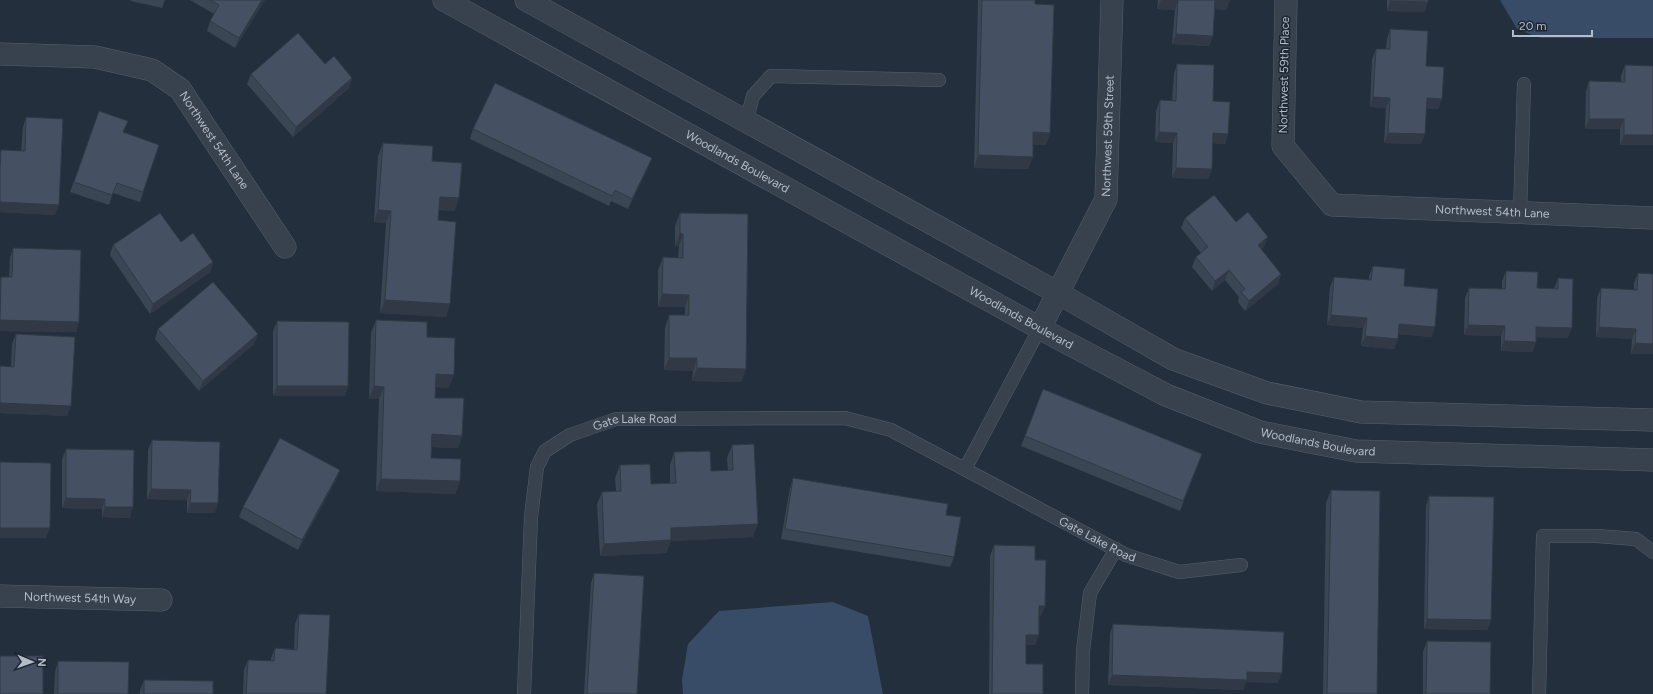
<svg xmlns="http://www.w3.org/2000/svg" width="1653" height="694" viewBox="0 0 1653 694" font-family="Figtree,sans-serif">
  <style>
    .water { fill: #394c67 }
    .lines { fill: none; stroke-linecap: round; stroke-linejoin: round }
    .service-casing { stroke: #565f6c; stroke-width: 14 }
    .minor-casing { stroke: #565f6c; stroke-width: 23 }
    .tertiary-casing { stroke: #565f6c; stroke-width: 23 }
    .service { stroke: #38414e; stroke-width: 13 }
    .minor { stroke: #38414e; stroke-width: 22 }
    .tertiary { stroke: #38414e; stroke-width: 22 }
    .wall { fill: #3b4654 }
    .shaded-wall { fill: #303945 }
    .building { fill: #455162; stroke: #303945 }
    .labels { text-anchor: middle; stroke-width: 3; stroke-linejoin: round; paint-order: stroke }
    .street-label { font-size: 12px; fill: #b4bcc9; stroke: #1d2633 }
  </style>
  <rect width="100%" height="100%" fill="#242f3e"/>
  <g class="water">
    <path d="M1500,0H1653V38H1541L1517,29Z"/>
    <path d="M833,602L868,616L883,694H683L682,680L688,644L719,611Z"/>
  </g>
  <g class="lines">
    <defs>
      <g id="service">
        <path d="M746,122L753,96L771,76L939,80"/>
        <path d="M1520,212L1524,84"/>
        <path d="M965,469L1040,328"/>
        <path id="s1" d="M524,694L531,517L537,467L545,451L570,435L616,419L845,418L891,430L1126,555L1179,572L1241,565"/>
        <path d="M1082,694L1083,651L1090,593L1116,549"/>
        <path d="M1539,694L1543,536H1597L1636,539L1653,552"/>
      </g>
      <g id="minor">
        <path id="s2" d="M1286,0L1283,146L1332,205L1653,218"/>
        <path id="s3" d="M0,54L95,57L152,70L180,89L285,247"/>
        <path id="s4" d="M1040,328L1106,199L1112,0"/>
        <path id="s5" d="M0,596L161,600"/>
      </g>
      <g id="tertiary">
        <path id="s6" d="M444,0L1054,336L1166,395L1260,432L1356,451L1653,460"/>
        <path d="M526,0L1058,293L1173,359L1267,393L1361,412L1653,420"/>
      </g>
    </defs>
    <use href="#service" class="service-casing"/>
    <use href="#minor" class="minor-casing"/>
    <use href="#tertiary" class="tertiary-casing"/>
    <use href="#service" class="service"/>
    <use href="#minor" class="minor"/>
    <use href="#tertiary" class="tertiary"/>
  </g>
  <g class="wall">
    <path d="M131,0H165L162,8L131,1Z"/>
    <path d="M190,0H265L235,48L207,31L210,21L214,14Z"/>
    <path d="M978,0H1035V4L1050,133L1046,145H1033V157L1028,169L974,168Z"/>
    <path d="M1158,0H1230L1226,10L1215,9L1213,36L1209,46L1172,44L1175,10L1157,9Z"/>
    <path d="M1387,0H1428V2L1424,12L1387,11Z"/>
    <path d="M1390,29L1426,66L1442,99L1438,109L1426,108L1421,144L1384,143L1386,108L1370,107L1372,59L1376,49H1386L1387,39Z"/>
    <path d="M1177,64L1213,101L1228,134L1225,144L1213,143L1212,169L1208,179L1172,178L1173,143L1155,142L1156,111L1160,100L1172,101L1174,74Z"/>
    <path d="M1625,65L1653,66V145H1620V129H1585L1586,91L1589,81L1621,82V75Z"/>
    <path d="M251,74L352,78L349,88L293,137L247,84Z"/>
    <path d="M99,111L123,133L159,145L140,202L113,193L109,205L70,192Z"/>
    <path d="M26,117L55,215L0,212V153L1,150L21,151L23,127Z"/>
    <path d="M473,129L648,168L628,209L611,201L609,206L470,139Z"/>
    <path d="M383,143L432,161L455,211L439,210L438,220L450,304L446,317L380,313L386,223L374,222L378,156Z"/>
    <path d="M680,213L746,369L741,382L692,381L693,371L664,370L665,328L669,315H685V307H658V270L663,257L678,258L679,246H675V226Z"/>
    <path d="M1185,218L1236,222L1264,247L1261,249L1281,274L1278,284L1245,311L1238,302L1239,297L1225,280L1212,291L1192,267L1196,257L1201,253L1181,228Z"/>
    <path d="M181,242L213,262L210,272L150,314L110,255L113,245Z"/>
    <path d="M13,248L79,322L76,332L0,331V279L1,277H9L10,258Z"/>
    <path d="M1373,266L1404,286L1432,337L1398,334L1394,349L1361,346L1363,328L1327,325L1330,287L1334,277L1369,280V276Z"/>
    <path d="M1506,271L1537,288L1554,289L1558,278L1568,338L1536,337L1533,352L1501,351V336L1464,335L1465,298L1469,288L1502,289V281Z"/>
    <path d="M1638,273L1653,354H1631L1632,339L1596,337L1597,298L1601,288L1634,290V283Z"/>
    <path d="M376,320L427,337L449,388L436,387L435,398L462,436L458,448L432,447L431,458L460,481L455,494L376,491L379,399H369L371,333Z"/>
    <path d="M277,321L348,386L345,396H273V331Z"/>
    <path d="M158,329L254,344L199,391L155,339Z"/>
    <path d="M16,334L67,416L0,413V366L11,367L12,344Z"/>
    <path d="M1025,436L1198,464L1180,511L1021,446Z"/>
    <path d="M152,440L215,513H187V500L147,499L148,450Z"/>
    <path d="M732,445L753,537L671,541L666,553L600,556L597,504L602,492L616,491L615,478L620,465L651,484L670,483V465L674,452L711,471H728L727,458Z"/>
    <path d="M66,449L130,518L102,517V509L62,508V459Z"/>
    <path d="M793,478L946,515L954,557L950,567L781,539L790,488Z"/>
    <path d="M336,480L298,550L239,517L243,507Z"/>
    <path d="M1331,490L1377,694H1323L1326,503Z"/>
    <path d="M1429,496L1491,620L1487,630L1424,629L1426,506Z"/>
    <path d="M994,545L1035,560L1045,606L1041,616H1039V635L1035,645H1026V664L1043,694H989L990,556Z"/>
    <path d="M594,573L637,694H584L591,583Z"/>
    <path d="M299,614L326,694H243L244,670L248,660L271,661V658L275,648L294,649L295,624Z"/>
    <path d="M1113,624L1278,683L1246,682L1243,690L1108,685L1110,634Z"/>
    <path d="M1427,641L1490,694H1423V652Z"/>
    <path d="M58,661L128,694H54L55,672Z"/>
    <path d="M144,680L213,694H140V690Z"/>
  </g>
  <g class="shaded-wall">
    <path d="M262,0H265L235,48L239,38Z"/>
    <path d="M1161,0H1178L1175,10L1157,9Z"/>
    <path d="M1215,0H1230L1226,10L1212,9Z"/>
    <path d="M1390,1L1428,2L1424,12L1387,11Z"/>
    <path d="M1176,34L1213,36L1209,46L1172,44Z"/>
    <path d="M352,78L349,88L293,137L296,127Z"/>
    <path d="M1373,97L1390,98L1386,108L1370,107Z"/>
    <path d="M1427,98L1442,99L1438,109L1423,108Z"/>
    <path d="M1589,119H1624L1620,129H1585Z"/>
    <path d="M1033,132L1050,133L1046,145H1029Z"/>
    <path d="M1159,132L1177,133L1173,143L1155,142Z"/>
    <path d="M1213,133L1228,134L1225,144L1209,143Z"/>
    <path d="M1388,133L1425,134L1421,144L1384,143Z"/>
    <path d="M1624,135H1653V145H1620Z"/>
    <path d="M978,155L1033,157L1028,169L974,168Z"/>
    <path d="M652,158L648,168L628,209L632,199Z"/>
    <path d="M1176,168L1212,169L1208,179L1172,178Z"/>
    <path d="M440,197L459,198L455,211L435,209Z"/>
    <path d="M0,202L59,205L55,215L0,212Z"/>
    <path d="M378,210L391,211L386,223L374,222Z"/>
    <path d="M680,233L683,234L679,246H675Z"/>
    <path d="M1268,237L1264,247L1254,255L1258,245Z"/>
    <path d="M213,262L210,272L150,314L153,304Z"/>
    <path d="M1229,270L1225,280L1212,291L1215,281Z"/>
    <path d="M1281,274L1278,284L1245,311L1249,301Z"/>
    <path d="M662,294L689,295L685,307H658Z"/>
    <path d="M385,300L450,304L446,317L380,313Z"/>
    <path d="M1331,315L1367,318L1363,328L1327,325Z"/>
    <path d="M0,320L79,322L76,332L0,331Z"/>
    <path d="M1399,324L1435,327L1432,337L1395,334Z"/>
    <path d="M1468,325L1505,326L1501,336L1464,335Z"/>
    <path d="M1536,327L1572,328L1568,338L1533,337Z"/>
    <path d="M1599,327L1636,329L1632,339L1596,337Z"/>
    <path d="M258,334L254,344L199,391L203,381Z"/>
    <path d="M1365,336L1398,339L1394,349L1361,346Z"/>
    <path d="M1504,341L1536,342L1533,352L1501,351Z"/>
    <path d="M1635,343L1653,344V354H1631Z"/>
    <path d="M669,358H697L693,371L664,370Z"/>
    <path d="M697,368L746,369L741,382L692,381Z"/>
    <path d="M436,374L454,375L449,388L431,387Z"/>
    <path d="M277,386H348L345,396H273Z"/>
    <path d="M374,386L384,387L379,399H369Z"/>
    <path d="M0,403L71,406L67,416L0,413Z"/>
    <path d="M432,434L462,436L458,448L428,447Z"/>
    <path d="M340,470L336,480L298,550L302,540Z"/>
    <path d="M381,479L460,481L455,494L376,491Z"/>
    <path d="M151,489L191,490L187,500L147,499Z"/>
    <path d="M66,498L105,499L102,509L62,508Z"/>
    <path d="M190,503H218L215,513H187Z"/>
    <path d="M105,507H133L130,518L102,517Z"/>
    <path d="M758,524L753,537L671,541L666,553L600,556L604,544L671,528Z"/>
    <path d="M0,528H50L46,538H0Z"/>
    <path d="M1039,606H1045L1041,616H1036Z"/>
    <path d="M1427,619L1491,620L1487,630L1424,629Z"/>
    <path d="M1026,635H1039L1035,645H1023Z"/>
    <path d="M1247,672L1282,673L1278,683L1246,682L1243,690L1108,685L1112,675Z"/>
  </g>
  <g class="building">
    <path d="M210,0H262L239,38L210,21L219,5Z"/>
    <path d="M982,0H1035V4L1054,5L1050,133L1033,132V157L978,155Z"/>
    <path d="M1178,0H1215L1213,36L1176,34Z"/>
    <path d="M1390,0H1428V2L1390,1Z"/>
    <path d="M1390,29L1428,31L1426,66L1444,67L1442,99L1427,98L1425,134L1388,133L1390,98L1373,97L1376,49H1390Z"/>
    <path d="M298,33L325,64L334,56L352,78L296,127L251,74Z"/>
    <path d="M1177,64L1214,65L1213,101L1230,102L1228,134L1213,133L1212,169L1176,168L1177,133L1159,132L1160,100L1176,101Z"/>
    <path d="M1625,65L1653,66V135H1624V119H1589V81L1625,82Z"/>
    <path d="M495,83L652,158L632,199L615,190L612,196L473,129Z"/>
    <path d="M99,111L128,121L123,132L159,145L143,192L117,183L112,195L74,182Z"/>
    <path d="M26,117L63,119L59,205L0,202V168L1,150L25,151Z"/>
    <path d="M383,143L433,146L432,161L462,163L459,198L440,197L438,220L456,222L450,304L385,300L391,211L378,210Z"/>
    <path d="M1214,195L1236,222L1248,212L1268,237L1258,245L1281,274L1249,301L1241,292L1245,289L1229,270L1215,281L1196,257L1208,247L1185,218Z"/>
    <path d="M160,213L181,242L193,233L213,262L153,304L113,245Z"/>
    <path d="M680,213L748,214L746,369L697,368V358H669V315H689V295L662,294L663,257L683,258V234L680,233Z"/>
    <path d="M13,248L81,250L79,322L0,320L1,277H12Z"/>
    <path d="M1373,266L1405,269L1404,286L1438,289L1435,327L1399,324L1398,339L1365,336L1367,318L1331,315L1334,277L1371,280Z"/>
    <path d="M1506,271L1538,272L1537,288L1558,289V278L1573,279L1572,328L1536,327V342L1504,341L1505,326L1468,325L1469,288L1505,289Z"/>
    <path d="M1638,273L1653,274V344L1635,343L1636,329L1599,327L1601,288L1637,290Z"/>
    <path d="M213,282L258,334L203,381L158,329Z"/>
    <path d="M376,320L427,322V337L455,338L454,375L436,374L435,398H464L462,436L432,434L431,458L461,459L460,481L381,479L384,387L374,386Z"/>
    <path d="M277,321L349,322L348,386H277Z"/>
    <path d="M16,334L75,337L71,406L0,403V366L14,367Z"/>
    <path d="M1043,389L1202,454L1183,501L1025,436Z"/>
    <path d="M280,438L340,470L302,540L243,507Z"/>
    <path d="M152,440L220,442L218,503H190L191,490L151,489Z"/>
    <path d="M754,444L758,524L671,528V540L604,544L602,492L621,491L620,465L650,464L651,484L676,483L674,452L710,451L711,471L733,470L732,445Z"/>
    <path d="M66,449L134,450L133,507H105V499L66,498Z"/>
    <path d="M0,462L51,463L50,528H0Z"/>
    <path d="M793,478L948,504L946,515L961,517L954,557L785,529Z"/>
    <path d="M1331,490L1380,491L1377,694H1327Z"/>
    <path d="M1429,496L1494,497L1491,620L1427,619Z"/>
    <path d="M994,545L1035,546V560H1046L1045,606H1039V635H1026V664H1043V694H992Z"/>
    <path d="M594,573L644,576L637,694H587Z"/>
    <path d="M299,614L330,615L326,694H246L248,660L274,661L275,648L297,650Z"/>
    <path d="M1113,624L1284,632L1282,673L1247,672V680L1112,675Z"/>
    <path d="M1427,641L1491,642L1490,694H1426Z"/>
    <rect x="0" y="656" width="43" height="38"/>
    <path d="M58,661L129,662L128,694H58Z"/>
    <path d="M144,680L213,681V694H144Z"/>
  </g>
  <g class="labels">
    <g class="street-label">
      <text transform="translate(1284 75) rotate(-89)" y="4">Northwest 59th Place</text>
      <text dy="4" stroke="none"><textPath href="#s4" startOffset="208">Northwest 59th Street</textPath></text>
      <text dy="4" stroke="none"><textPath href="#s3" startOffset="249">Northwest 54th Lane</textPath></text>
      <text dy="4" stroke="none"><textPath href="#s6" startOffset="335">Woodlands Boulevard</textPath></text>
      <text dy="4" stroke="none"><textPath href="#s2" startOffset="383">Northwest 54th Lane</textPath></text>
      <text dy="4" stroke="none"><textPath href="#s6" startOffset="659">Woodlands Boulevard</textPath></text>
      <text dy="4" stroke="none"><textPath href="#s1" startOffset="342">Gate Lake Road</textPath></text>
      <text dy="4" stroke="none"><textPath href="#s6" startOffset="983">Woodlands Boulevard</textPath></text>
      <text dy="4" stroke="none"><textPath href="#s1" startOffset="834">Gate Lake Road</textPath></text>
      <text dy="4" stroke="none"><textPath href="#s5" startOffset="80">Northwest 54th Way</textPath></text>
    </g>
  </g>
  <g transform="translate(32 662) rotate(92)" stroke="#1d2633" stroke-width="3" paint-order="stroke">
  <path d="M0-3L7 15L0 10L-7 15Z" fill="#b4bcc9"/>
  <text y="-6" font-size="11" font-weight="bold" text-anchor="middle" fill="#b4bcc9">N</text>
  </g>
  <path d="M1513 30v6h79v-6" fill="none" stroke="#b4bcc9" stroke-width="2"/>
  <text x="1519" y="30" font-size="12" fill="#b4bcc9" stroke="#1d2633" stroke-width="3" paint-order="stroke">20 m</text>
</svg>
